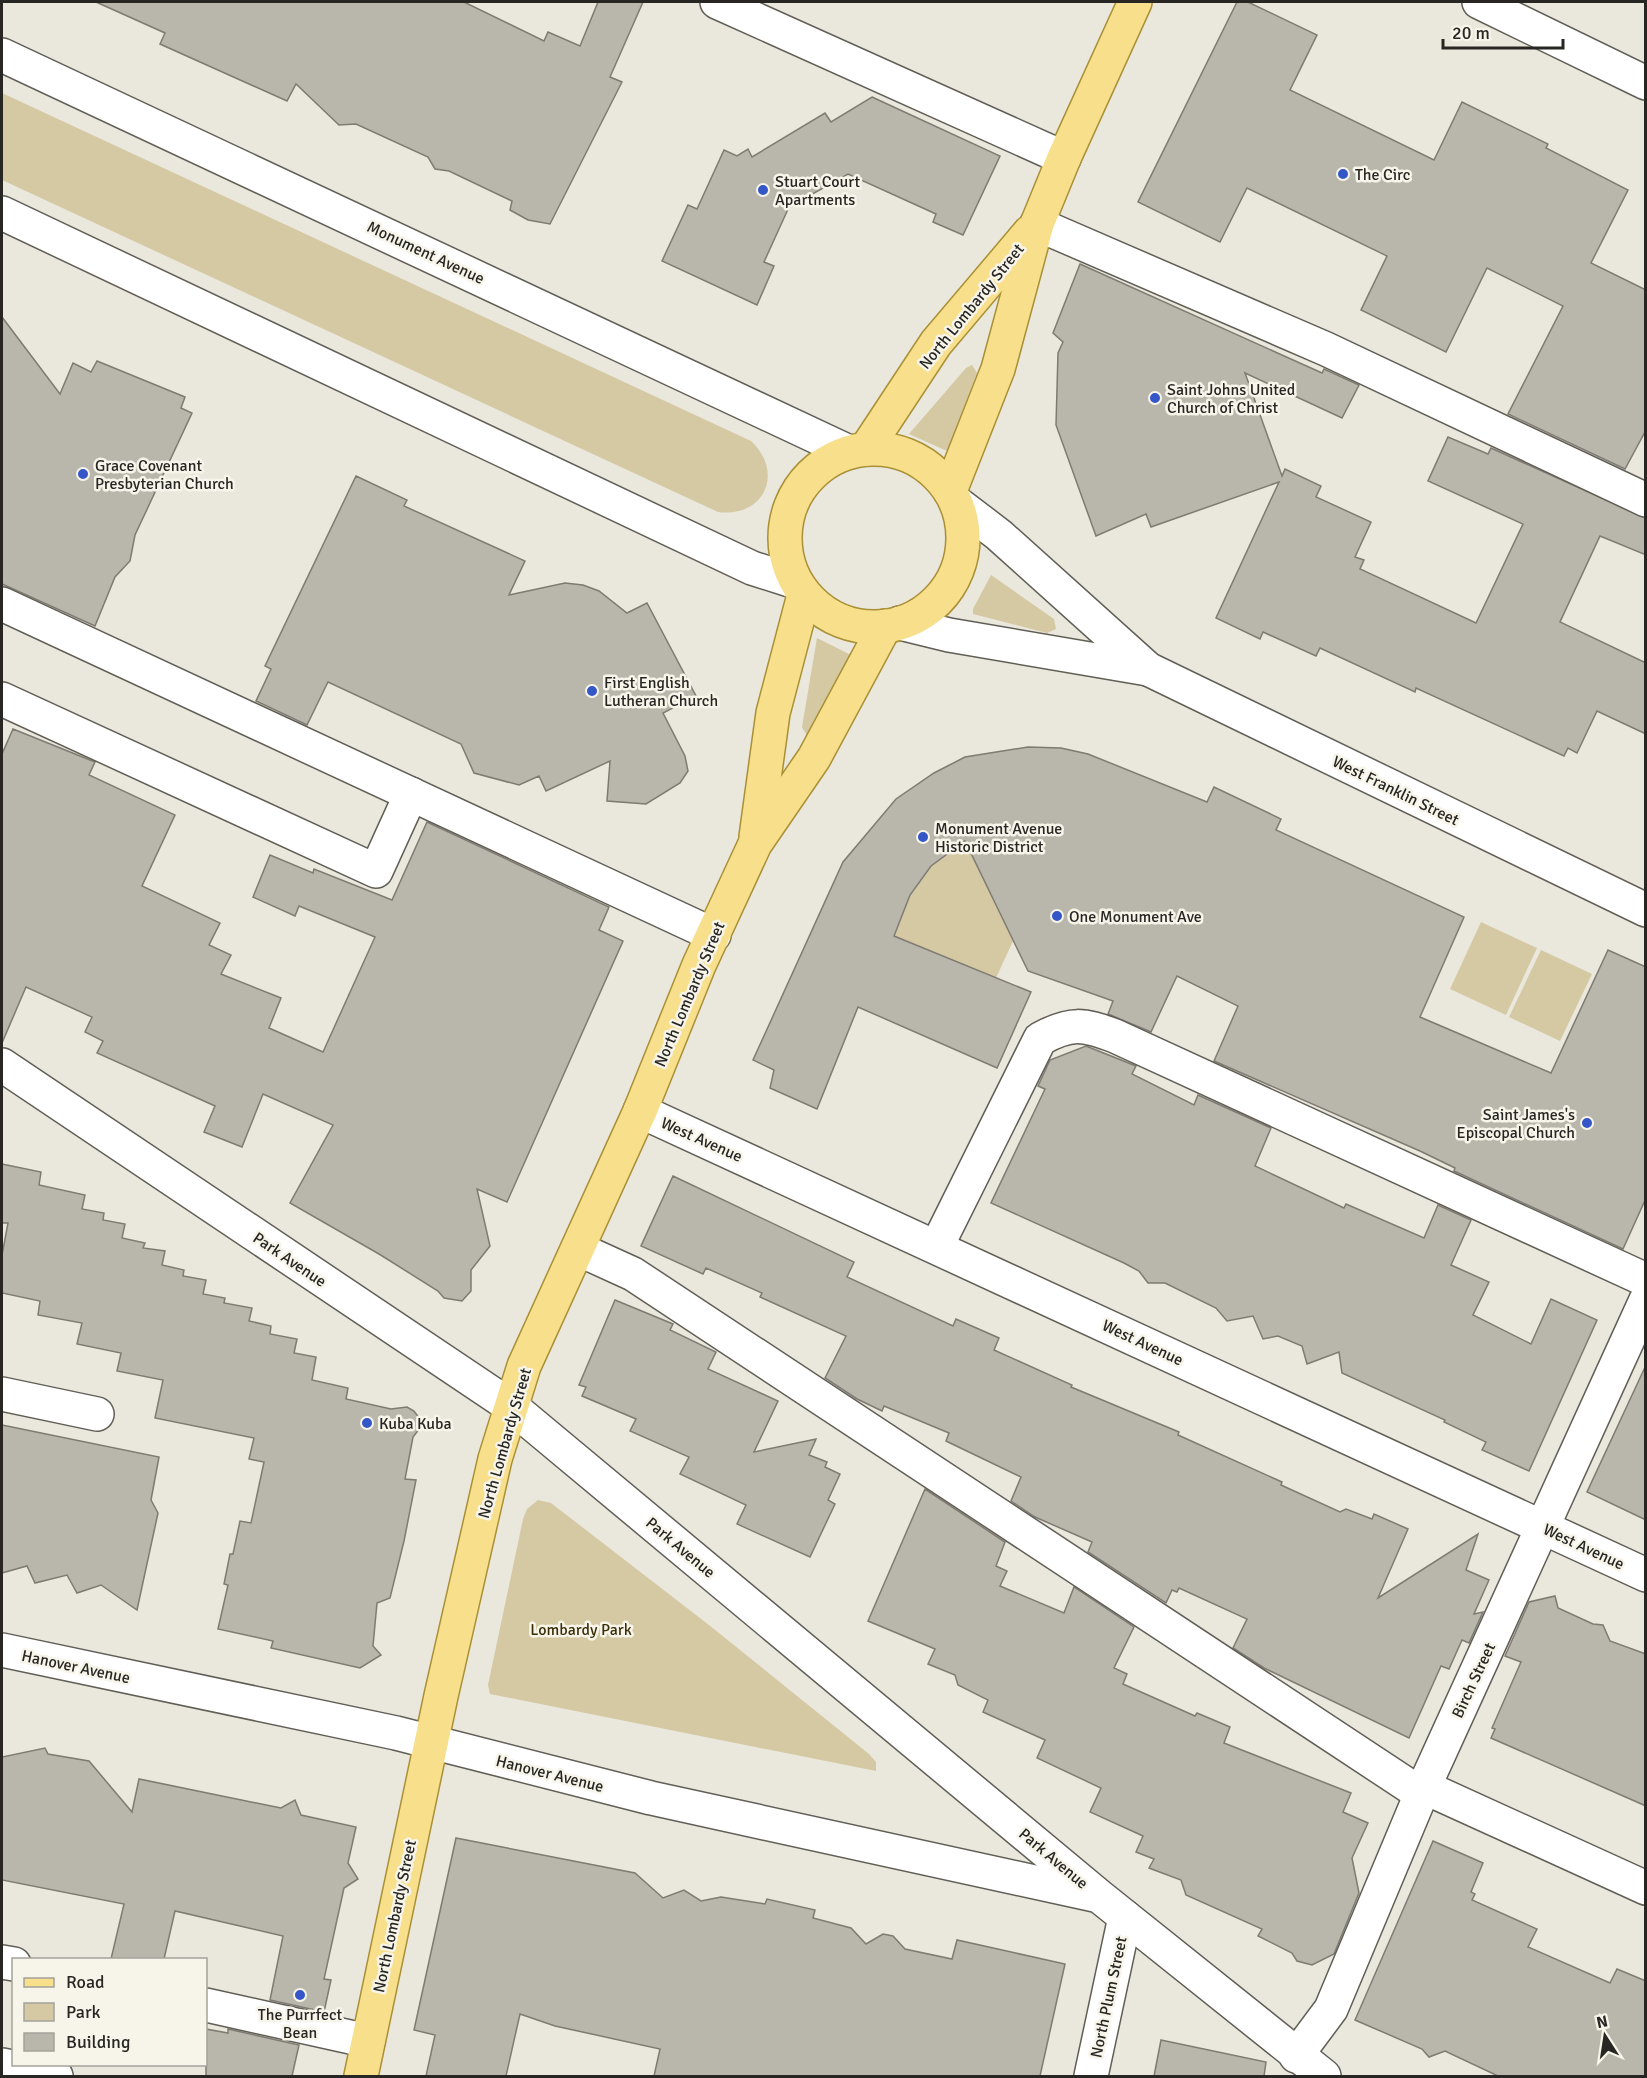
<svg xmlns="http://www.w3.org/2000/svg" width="1647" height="2078" viewBox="0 0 1647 2078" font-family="Signika,sans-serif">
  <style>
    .green { fill: #d5c9a4 }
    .building { fill: #b9b6ac; stroke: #7e7b72; stroke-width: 1.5 }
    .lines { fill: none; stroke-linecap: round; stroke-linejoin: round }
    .minor-casing { stroke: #605e55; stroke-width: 36 }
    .major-casing { stroke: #aa9035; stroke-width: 36 }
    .minor { stroke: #fff; stroke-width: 33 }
    .major { stroke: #f7df8b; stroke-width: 33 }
    .poi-dot { fill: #3456c7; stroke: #f7f4ea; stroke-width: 2 }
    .labels { text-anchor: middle; stroke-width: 5; stroke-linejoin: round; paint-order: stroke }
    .poi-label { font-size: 16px; fill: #272623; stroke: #f7f4ea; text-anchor: start }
    .street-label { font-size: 16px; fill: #272623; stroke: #f7f4ea }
    .park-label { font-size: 16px; fill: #3a2f0a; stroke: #f7f4ea }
  </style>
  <rect width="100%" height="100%" fill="#eae7dd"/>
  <g class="green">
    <path d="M2,93L751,441C785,473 764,518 718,512L2,180Z"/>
    <path d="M972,365L977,373L947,451L909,434L966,368Z"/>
    <path d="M991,575L1054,619L1056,629L1047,633L973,614V609Z"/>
    <path d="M817,638L851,655L808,734H806L802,727Z"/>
    <path d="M965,841L1013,941L996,978L894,936L910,895L931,866Z"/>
    <path d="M1481,922L1537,948L1506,1015L1450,989Z"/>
    <path d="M1541,950L1592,974L1560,1041L1509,1017Z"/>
    <path d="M538,1500L551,1503L709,1625L869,1754L876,1762V1771L490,1694L488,1685L523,1519L527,1509Z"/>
  </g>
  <g class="building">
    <path d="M96,2H464L544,41L548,32L580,46L598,2H643L610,77L622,82L550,224L528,220L510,210L512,201L449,171L435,169L428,157L356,124L339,125L296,84L287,101L160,44L165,33Z"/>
    <path d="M1237,2H1248L1317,35L1290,90L1434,160L1462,102L1548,144L1546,148L1628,190L1591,263L1646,290V430L1625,469L1508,414L1563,306L1487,268L1446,352L1361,310L1387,256L1247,188L1220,242L1138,202Z"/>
    <path d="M872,97L1000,156L963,235L933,222L936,214L848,174L789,207L764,262L774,266L757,305L662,261L688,205L697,209L724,150L737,156L748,149L752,157L825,113L831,122Z"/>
    <path d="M1080,264L1322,373L1324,369L1359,385L1342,418L1245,373L1282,476L1285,469L1321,486L1316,497L1371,522L1355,557L1364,560L1360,569L1476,623L1523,524L1428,481L1448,437L1488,454L1491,448L1646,518V555L1600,536L1560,622L1646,663V734L1597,711L1577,753L1568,748L1564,756L1416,688L1415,692L1320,648L1316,656L1263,632L1260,639L1216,618L1279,482L1151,527L1146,514L1096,536L1056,425L1058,353L1063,342L1053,333Z"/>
    <path d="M2,317L60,394L73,363L91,372L97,361L185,397L181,408L192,413L135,535L130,561L115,577L95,626L2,584Z"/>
    <path d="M356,476L407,500L404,506L525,561L509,595L565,583L583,585L599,591L627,613L647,603L696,696L663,713L685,756L688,771L680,783L646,804L607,801L610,761L546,791L539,776L519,785L474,773L461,744L328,682L307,725L256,701L271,669L265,666Z"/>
    <path d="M13,729L95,762L89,775L175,815L142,886L220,923L209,945L231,955L221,974L281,998L269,1028L323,1052L375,937L299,906L295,916L253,897L270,855L313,873L314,869L392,900L427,822L609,907L599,930L623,941L507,1202L477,1189L490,1246L471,1270V1291L462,1301L444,1298L438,1291L379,1254L290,1203L333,1125L263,1094L242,1147L204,1132L215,1106L97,1053L103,1041L85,1032L92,1017L26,987L2,1043V754Z"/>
    <path d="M1028,747L1061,748L1088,754L1207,802L1214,787L1281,819L1276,830L1464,917L1420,1017L1551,1073L1608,950L1646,967V1198L1623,1249L1454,1171L1455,1168L1420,1151L1214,1061L1238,1006L1177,976L1151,1032L1108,1014L1113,1001L1028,971L965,841L931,866L910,895L894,936L1031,992L997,1068L858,1007L817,1109L770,1088L774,1070L753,1060L843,862L896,799L934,773L965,757Z"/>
    <path d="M1086,1046L1136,1066L1132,1074L1194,1105L1198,1095L1271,1128L1255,1166L1344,1208L1346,1204L1424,1238L1438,1205L1471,1220L1451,1265L1489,1282L1473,1315L1531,1344L1551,1299L1597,1320L1529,1471L1482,1450L1486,1442L1444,1422L1445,1420L1342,1373L1339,1352L1307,1364L1302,1346L1278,1336L1263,1339L1253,1316L1227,1321L1216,1308L1165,1283H1148L1139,1271L1124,1263L991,1203L1045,1089L1038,1086L1050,1060Z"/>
    <path d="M2,1164L41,1172L39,1185L85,1195L82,1209L104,1213L103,1220L125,1224L122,1238L145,1243L143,1248L165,1251L162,1265L184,1270L183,1276L206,1280L203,1294L225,1298L224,1303L252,1308L249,1321L271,1326L270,1334L297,1339L294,1353L316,1357L312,1380L348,1388L346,1399L391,1409L407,1407L414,1411L420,1419V1428L413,1437L405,1479L416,1480L404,1541L390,1598L377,1603L373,1646L381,1655L360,1668L271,1648L273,1641L218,1629L228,1585L224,1584L230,1554H233L240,1521L251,1523L264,1462L249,1459L254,1438L155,1418L163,1380L117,1371L121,1353L77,1344L82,1323L38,1315L40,1301L2,1293V1255L8,1223H2Z"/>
    <path d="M673,1176L854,1262L847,1277L953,1326L956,1319L999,1338L994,1350L1072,1385L1071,1387L1179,1432L1178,1435L1282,1482L1281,1485L1340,1512L1346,1509L1372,1519L1374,1514L1408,1529L1378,1598L1478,1534L1466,1570L1489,1580L1474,1614L1483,1612L1469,1643L1462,1640L1449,1669L1441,1666L1409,1738L1264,1668L1233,1648L1247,1619L1179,1588L1177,1592L1172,1590L1166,1603L1088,1552L1092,1542L1035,1517L1011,1501L1021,1477L946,1441L949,1433L884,1406L882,1411L857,1399L825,1378L846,1336L760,1297L762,1293L706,1268L703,1274L641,1246Z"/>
    <path d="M615,1300L673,1324L670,1330L716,1352L708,1369L778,1401L754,1452L816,1439L809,1455L827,1462L825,1467L840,1474L828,1500L835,1504L810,1557L737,1524L746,1505L680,1474L689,1457L630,1431L636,1419L582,1396L586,1387L579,1385Z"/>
    <path d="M1646,1365V1520L1587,1492Z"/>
    <path d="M2,1425L159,1457L151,1500L158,1513L137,1610L101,1585L77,1593L67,1575L35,1583L27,1566L2,1573Z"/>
    <path d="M925,1489L1005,1542L996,1566L1007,1571L1000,1586L1064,1613L1074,1587L1134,1627L1114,1668L1127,1674L1123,1684L1195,1716L1197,1713L1230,1727L1224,1743L1351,1793L1343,1812L1368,1823L1352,1858L1359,1893L1334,1954L1312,1965L1297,1961L1292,1953L1258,1936L1262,1929L1186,1895L1181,1880L1149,1868L1154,1859L1136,1852L1143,1836L1090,1812L1101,1788L1037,1758L1045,1740L983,1712L988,1700L958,1685L955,1675L928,1664L935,1649L868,1621Z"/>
    <path d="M1555,1596L1558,1608L1593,1624L1603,1625L1610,1641L1646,1654V1806L1491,1738L1495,1729L1492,1728L1521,1662L1505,1656L1529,1602Z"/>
    <path d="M45,1748L48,1754L89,1761L132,1812L139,1779L281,1808L295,1800L301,1815L356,1827L348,1863L358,1879L344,1888L324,1979L331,1980L324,2012L270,2000L283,1936L175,1911L164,1959H111L124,1904L2,1880V1757Z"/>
    <path d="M456,1838L635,1873L663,1898L684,1890L701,1901L721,1897L765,1904L767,1899L815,1910L813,1918L851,1928L866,1944L883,1934L893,1936L905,1949L952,1959L957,1940L1065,1964L1040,2076H654L660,2049L555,2026L520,2014L506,2076H426L435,2035L414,2030Z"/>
    <path d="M1433,1841L1483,1863L1471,1892L1475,1894L1472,1900L1537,1929L1528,1947L1610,1983L1617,1969L1646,1981V2076H1498L1445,2051L1429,2057L1422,2049L1355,2020Z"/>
    <path d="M206,2029L228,2033V2029L299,2045L292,2076H206Z"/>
    <path d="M1161,2040L1266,2062L1264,2076H1154Z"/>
  </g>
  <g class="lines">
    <defs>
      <g id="minor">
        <path d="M717,2L1064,158"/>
        <path d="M1479,2L1646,83"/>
        <path d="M2,55L849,452"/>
        <path d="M2,213L752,568L796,582"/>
        <path d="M1037,224L1326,349L1646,500"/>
        <path d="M957,503L999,535L1148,669L1646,910"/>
        <path d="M2,604L714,935"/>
        <path d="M900,623L949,635L1148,669"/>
        <path d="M2,699L376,871L411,794"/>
        <path d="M2,1065L512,1407L1099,1896L1324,2076"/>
        <path d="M640,1111L1646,1575"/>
        <path d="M937,1246L1040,1039C1071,1022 1083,1024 1115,1036L1646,1280"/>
        <path d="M578,1249L633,1274L1421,1794"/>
        <path d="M2,1394L97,1414"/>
        <path d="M2,1650L396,1733L651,1798L1094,1895"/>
        <path d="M1424,1787L1646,1888"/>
        <path d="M2,1962L14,1964"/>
        <path d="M206,2005L368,2041"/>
        <path d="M1296,2056L1331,2009L1424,1787L1646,1300"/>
        <path d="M2,2065L56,2076"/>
        <path d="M1091,2076L1125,1917"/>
      </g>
      <g id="major">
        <path d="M866,449L936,343L1030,232"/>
        <circle cx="874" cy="538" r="89"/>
        <path d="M950,491L998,369L1037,224L1064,158L1135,2"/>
        <path d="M756,837L773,713L804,595"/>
        <path d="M361,2076L441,1696L495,1459L524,1366L640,1111L699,965L755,844L814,758L885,626"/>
      </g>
    </defs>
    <use href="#minor" class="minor-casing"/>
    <use href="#major" class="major-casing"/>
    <use href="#minor" class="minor"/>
    <use href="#major" class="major"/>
  </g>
  <g class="poi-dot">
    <circle cx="1343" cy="174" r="6"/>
    <circle cx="763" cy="190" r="6"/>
    <circle cx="1155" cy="398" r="6"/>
    <circle cx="83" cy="474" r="6"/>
    <circle cx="592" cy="691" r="6"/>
    <circle cx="923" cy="837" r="6"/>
    <circle cx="1057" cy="916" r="6"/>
    <circle cx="1587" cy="1123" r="6"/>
    <circle cx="367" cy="1423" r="6"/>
    <circle cx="300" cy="1995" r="6"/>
  </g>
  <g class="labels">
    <g class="poi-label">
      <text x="1355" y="180">The Circ</text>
      <text x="775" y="187">Stuart Court<tspan x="775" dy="18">Apartments</tspan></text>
      <text x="1167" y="395">Saint Johns United<tspan x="1167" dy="18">Church of Christ</tspan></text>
      <text x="95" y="471">Grace Covenant<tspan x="95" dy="18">Presbyterian Church</tspan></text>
      <text x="604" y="688">First English<tspan x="604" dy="18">Lutheran Church</tspan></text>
      <text x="935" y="834">Monument Avenue<tspan x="935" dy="18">Historic District</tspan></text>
      <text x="1069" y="922">One Monument Ave</text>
      <text x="1575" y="1120" text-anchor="end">Saint James's<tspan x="1575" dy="18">Episcopal Church</tspan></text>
      <text x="379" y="1429">Kuba Kuba</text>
      <text x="300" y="2020" text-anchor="middle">The Purrfect<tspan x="300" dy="18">Bean</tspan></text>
    </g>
    <g class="street-label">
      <text transform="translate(426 252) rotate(25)" y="6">Monument Avenue</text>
      <text transform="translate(971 306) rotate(-51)" y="6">North Lombardy Street</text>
      <text transform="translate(1396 790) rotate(26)" y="6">West Franklin Street</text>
      <text transform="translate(689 994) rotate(-67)" y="6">North Lombardy Street</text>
      <text transform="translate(702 1139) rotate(24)" y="6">West Avenue</text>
      <text transform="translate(290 1259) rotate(34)" y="6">Park Avenue</text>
      <text transform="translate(1143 1342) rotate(25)" y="6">West Avenue</text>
      <text transform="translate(504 1443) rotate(-74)" y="6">North Lombardy Street</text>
      <text transform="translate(1584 1546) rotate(25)" y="6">West Avenue</text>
      <text transform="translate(681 1547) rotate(40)" y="6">Park Avenue</text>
      <text transform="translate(76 1666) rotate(12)" y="6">Hanover Avenue</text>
      <text transform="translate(1473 1680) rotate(-65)" y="6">Birch Street</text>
      <text transform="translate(550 1773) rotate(14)" y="6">Hanover Avenue</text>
      <text transform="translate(1054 1858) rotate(40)" y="6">Park Avenue</text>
      <text transform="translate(394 1916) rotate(-78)" y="6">North Lombardy Street</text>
      <text transform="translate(1108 1997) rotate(-78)" y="6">North Plum Street</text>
    </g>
    <g class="park-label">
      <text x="581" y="1635">Lombardy Park</text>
    </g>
  </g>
  <rect width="1647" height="2078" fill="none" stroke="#272623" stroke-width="6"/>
  <rect x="12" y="1958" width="195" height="108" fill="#f7f4ea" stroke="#a4a29a" stroke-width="1.5"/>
  <rect x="24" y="1978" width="30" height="9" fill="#f7df8b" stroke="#a4a29a" stroke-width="1.5"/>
  <text x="66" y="1988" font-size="18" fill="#272623">Road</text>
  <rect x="24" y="2003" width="30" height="18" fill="#d5c9a4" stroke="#a4a29a" stroke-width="1.5"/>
  <text x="66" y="2018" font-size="18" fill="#272623">Park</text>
  <rect x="24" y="2033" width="30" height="18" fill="#b9b6ac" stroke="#a4a29a" stroke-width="1.5"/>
  <text x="66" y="2048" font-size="18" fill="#272623">Building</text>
  <g transform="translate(1605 2036) rotate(348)" stroke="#f7f4ea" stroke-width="4.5" paint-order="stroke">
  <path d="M0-4.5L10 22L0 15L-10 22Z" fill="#272623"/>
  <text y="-9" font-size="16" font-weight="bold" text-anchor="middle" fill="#272623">N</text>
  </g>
  <path d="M1443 39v9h120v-9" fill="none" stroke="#272623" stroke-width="3"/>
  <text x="1452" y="39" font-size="18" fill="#272623" stroke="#f7f4ea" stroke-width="4.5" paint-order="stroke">20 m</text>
</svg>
